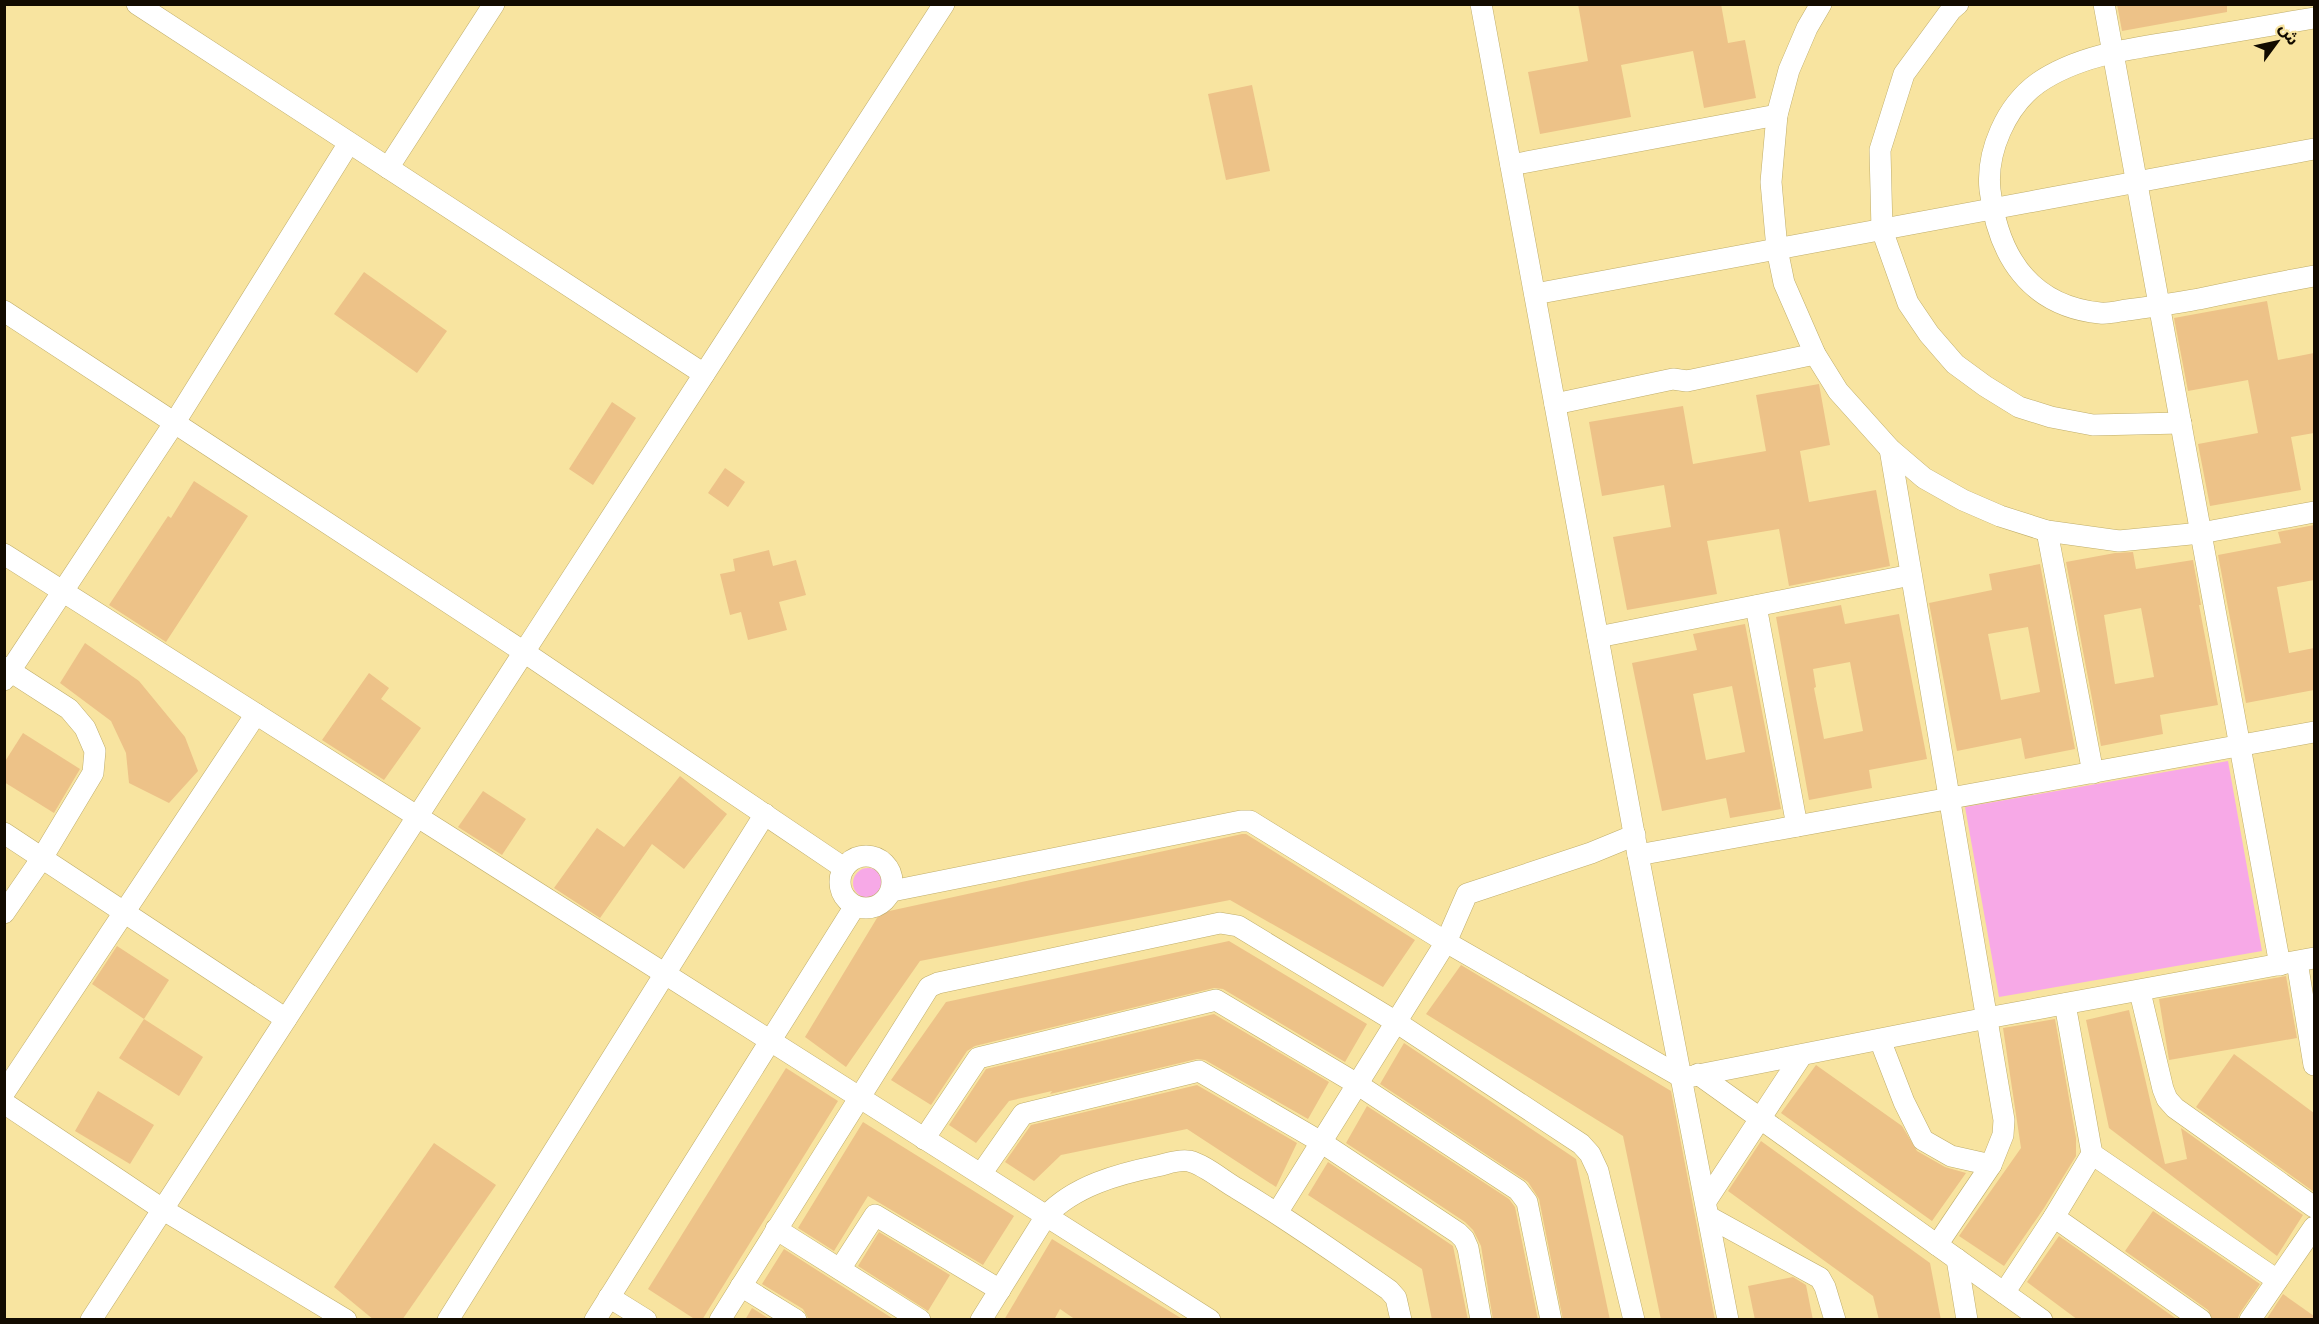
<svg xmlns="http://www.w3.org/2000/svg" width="2319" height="1324" viewBox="0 0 2319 1324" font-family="'Libre Baskerville','Noto Sans Arabic',serif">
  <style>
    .green { fill: #f7a9e7 }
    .building { fill: #edc288; fill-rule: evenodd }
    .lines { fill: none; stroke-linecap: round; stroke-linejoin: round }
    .minor-casing { stroke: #bfad6a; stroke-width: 22 }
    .minor { stroke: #fff; stroke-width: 21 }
  </style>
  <rect width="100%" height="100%" fill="#f8e4a0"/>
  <g class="green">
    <path d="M2228,761L2262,951L1999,997L1965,807Z"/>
    <circle cx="868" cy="883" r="15"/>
  </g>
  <g class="building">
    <path d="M1578,4H1721L1728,43L1745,40L1756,98L1704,108L1693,51L1621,65L1631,117L1540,134L1528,72L1588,61Z"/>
    <path d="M2117,4H2227V12L2122,31Z"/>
    <path d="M1252,85L1270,171L1226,180L1208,94Z"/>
    <path d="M364,272L447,331L417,373L334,314Z"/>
    <path d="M2267,301L2278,360L2314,353V433L2291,437L2301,490L2210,506L2198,444L2258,433L2248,380L2188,391L2174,318Z"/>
    <path d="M1819,384L1830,445L1800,451L1809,502L1876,490L1890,566L1789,586L1779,529L1707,541L1717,594L1627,610L1613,537L1671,527L1664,485L1602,496L1589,422L1683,406L1693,464L1766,451L1756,395Z"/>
    <path d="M612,402L636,418L593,485L569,469Z"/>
    <path d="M725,468L745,482L728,507L708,493Z"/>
    <path d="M194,481L248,516L166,642L109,605L168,516L171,518Z"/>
    <path d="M2314,525V580L2277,587L2289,653L2314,648V690L2246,703L2218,555L2281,543L2278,532Z"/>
    <path d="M769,550L773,566L796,560L806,595L779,602L787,630L748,640L741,612L730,615L720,574L735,571L733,559Z"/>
    <path d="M2133,552L2136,569L2193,560L2201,605H2199L2218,705L2160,715L2163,734L2101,746L2066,562L2115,553ZM2141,608L2154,677L2115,684L2104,615Z"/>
    <path d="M2040,564L2075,749L2025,759L2021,738L1957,751L1929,603L1992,590L1989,574ZM2028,627L2040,692L2001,700L1988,634Z"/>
    <path d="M1841,605L1845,624L1899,614L1927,759L1869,770L1872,788L1809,800L1776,617ZM1850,662L1863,731L1824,739L1814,688L1816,687L1813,669Z"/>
    <path d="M1745,624L1781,809L1730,818L1726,798L1662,811L1632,663L1697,650L1693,634ZM1732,686L1745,752L1706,760L1693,694Z"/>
    <path d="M85,643L139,681L185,737L198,771L169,803L129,783L126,753L111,721L60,683Z"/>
    <path d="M369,673L389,688L381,699L421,728L384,780L322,740Z"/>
    <path d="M23,733L80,769L54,813L4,782V763Z"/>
    <path d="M680,776L727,814L684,869L652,844L600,918L554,888L597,828L624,847Z"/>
    <path d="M483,791L526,819L502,855L458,827Z"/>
    <path d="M1242,834H1246L1415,940L1383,987L1230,900L920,961L846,1067L805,1037L880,913Z"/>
    <path d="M1229,941L1367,1024L1345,1062L1223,989L1214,988L975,1046L967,1051L931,1105L891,1080L946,1002Z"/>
    <path d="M117,946L169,980L144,1019L92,984Z"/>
    <path d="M1461,965L1671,1091L1715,1320H1661L1623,1136L1426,1014Z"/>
    <path d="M2286,976L2297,1038L2169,1060L2159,999Z"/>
    <path d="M2129,1010L2165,1164L2187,1159L2181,1128L2300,1213L2303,1215L2277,1256L2109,1128L2086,1020Z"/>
    <path d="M1214,1014L1329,1082L1308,1119L1205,1060L1197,1059L1050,1094L1052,1091L1009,1101L976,1143L949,1125L986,1069Z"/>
    <path d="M144,1019L203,1057L179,1096L119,1058Z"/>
    <path d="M2055,1019L2076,1138V1156L2044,1208L2004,1266L1959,1236L2021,1148L2003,1028Z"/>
    <path d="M1404,1043L1576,1159L1610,1320H1563L1539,1199L1528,1182L1380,1084Z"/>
    <path d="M2234,1054L2314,1113V1192L2196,1107Z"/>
    <path d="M1816,1065L1902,1126L1917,1151L1945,1167L1966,1173L1932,1221L1781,1113Z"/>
    <path d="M786,1068L838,1101L702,1320H696L648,1289Z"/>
    <path d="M1197,1085L1297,1143L1276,1187L1187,1129L1061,1155L1034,1181L1005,1162L1031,1125Z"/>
    <path d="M98,1091L154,1125L130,1164L75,1131Z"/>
    <path d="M1367,1106L1509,1199L1515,1207L1538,1320H1493L1481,1246L1473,1230L1465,1222L1346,1143Z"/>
    <path d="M863,1122L1014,1216L983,1265L868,1196L834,1251L798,1228Z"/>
    <path d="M1761,1141L1930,1263L1941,1320H1879L1873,1296L1728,1191Z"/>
    <path d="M434,1143L496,1185L402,1320H374L334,1287Z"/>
    <path d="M1328,1162L1453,1246L1468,1320H1432L1422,1269L1308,1195Z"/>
    <path d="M2153,1211L2260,1284L2240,1313L2237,1320H2213L2208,1310L2125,1251Z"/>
    <path d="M879,1232L950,1275L928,1311L858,1266Z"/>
    <path d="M2059,1236L2178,1320H2078L2027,1282Z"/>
    <path d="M1052,1239L1184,1320H1076L1060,1309L1054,1320H1004Z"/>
    <path d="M784,1249L895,1320H809L803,1309L762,1284Z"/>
    <path d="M1793,1277L1806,1285L1813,1320H1755L1748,1286Z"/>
    <path d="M2283,1294L2314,1316V1320H2266Z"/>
    <path d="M752,1308L771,1320H745Z"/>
  </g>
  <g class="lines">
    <defs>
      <g id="minor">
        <path d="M137,4L704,374"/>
        <path d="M1481,4L1638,855L1728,1320"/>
        <path d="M1821,4L1807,28L1789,70L1777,115L1771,182L1777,249L1784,283L1815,354L1838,391L1890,449L1924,478L1963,500L2000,516L2047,531L2119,541L2201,533L2314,512"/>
        <path d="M1958,4L1951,10L1904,74L1880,150L1882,230L1908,303L1929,334L1955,364L1985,386L2019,407L2051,417L2093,425L2181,423"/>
        <path d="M2104,4L2280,965"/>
        <path d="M2314,18C2271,25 2228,33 2185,40C2136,48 2080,54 2038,83C2006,106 1986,152 1990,190C1998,256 2030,306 2100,313C2109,314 2119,311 2127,310C2152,307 2175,303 2199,299C2237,291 2276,283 2314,276"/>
        <path d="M1511,165L1777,115"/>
        <path d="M388,168L494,4"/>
        <path d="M1535,294L2314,149"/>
        <path d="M4,311L524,652L844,868"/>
        <path d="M1555,404L1673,379L1687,381L1815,354"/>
        <path d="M1890,449L2004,1120L2003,1135L1991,1165"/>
        <path d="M2047,531L2093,773"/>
        <path d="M4,554L1210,1320"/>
        <path d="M1756,606L1797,826"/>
        <path d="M1598,637L1911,575"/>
        <path d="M4,667L69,709L85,728L95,751L93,773L42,858L4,913"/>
        <path d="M4,680L175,422L349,143"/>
        <path d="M4,833L286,1019"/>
        <path d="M1638,855L2314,732"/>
        <circle cx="866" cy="882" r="26"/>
        <path d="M892,891L1241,821H1250L1446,942L1683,1078L1987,1018L2314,958"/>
        <path d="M2297,962L2314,1065"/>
        <path d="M2140,992L2163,1089L2167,1099L2175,1108L2314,1207"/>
        <path d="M1880,1040L1904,1102L1923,1140L1951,1156L1991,1165L1937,1245"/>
        <path d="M1698,1074L2042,1320"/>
        <path d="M4,1093L256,714"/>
        <path d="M4,1103L162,1209L346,1320"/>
        <path d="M924,1139L978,1058L1216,1000L1357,1084L1518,1190L1527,1202L1551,1320"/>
        <path d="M2092,1154L2277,1280"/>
        <path d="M981,1174L1023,1114L1199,1071L1321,1142L1458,1233L1464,1239L1468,1248L1481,1320"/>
        <path d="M1706,1201L1802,1055"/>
        <path d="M1277,1213L1446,942L1467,894L1591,853L1635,835"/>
        <path d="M1709,1217L1820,1278L1825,1287L1835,1320"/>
        <path d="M2054,1217L2201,1320"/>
        <path d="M776,1229L920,1320"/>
        <path d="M1957,1259L1967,1320"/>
        <path d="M840,1269L875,1215L1000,1290"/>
        <path d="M741,1286L796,1320"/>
        <path d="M2004,1293L2054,1217L2092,1154L2065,1004"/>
        <path d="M609,1297L646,1320"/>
        <path d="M91,1320L944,4"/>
        <path d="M448,1320L765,814"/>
        <path d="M595,1320L855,906"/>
        <path d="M720,1320L929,987L938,983L1220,923L1238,926L1396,1022L1581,1144L1590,1154L1598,1171L1634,1320"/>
        <path d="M981,1320L1046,1216C1074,1186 1118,1174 1157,1166C1167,1164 1178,1159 1189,1161C1205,1165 1222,1180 1236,1188C1289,1220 1339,1255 1389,1290L1396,1298L1401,1320"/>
        <path d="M2250,1320L2314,1227"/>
      </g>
    </defs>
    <use href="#minor" class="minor-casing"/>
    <use href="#minor" class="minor"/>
  </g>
  <rect width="2319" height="1324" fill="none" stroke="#120b00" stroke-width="12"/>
  <g transform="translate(2277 42) rotate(57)" stroke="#f8e4a0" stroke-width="4.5" paint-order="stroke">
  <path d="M0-4.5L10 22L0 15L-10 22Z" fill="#120b00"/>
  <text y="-9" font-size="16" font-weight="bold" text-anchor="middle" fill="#120b00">ش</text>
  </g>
</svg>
